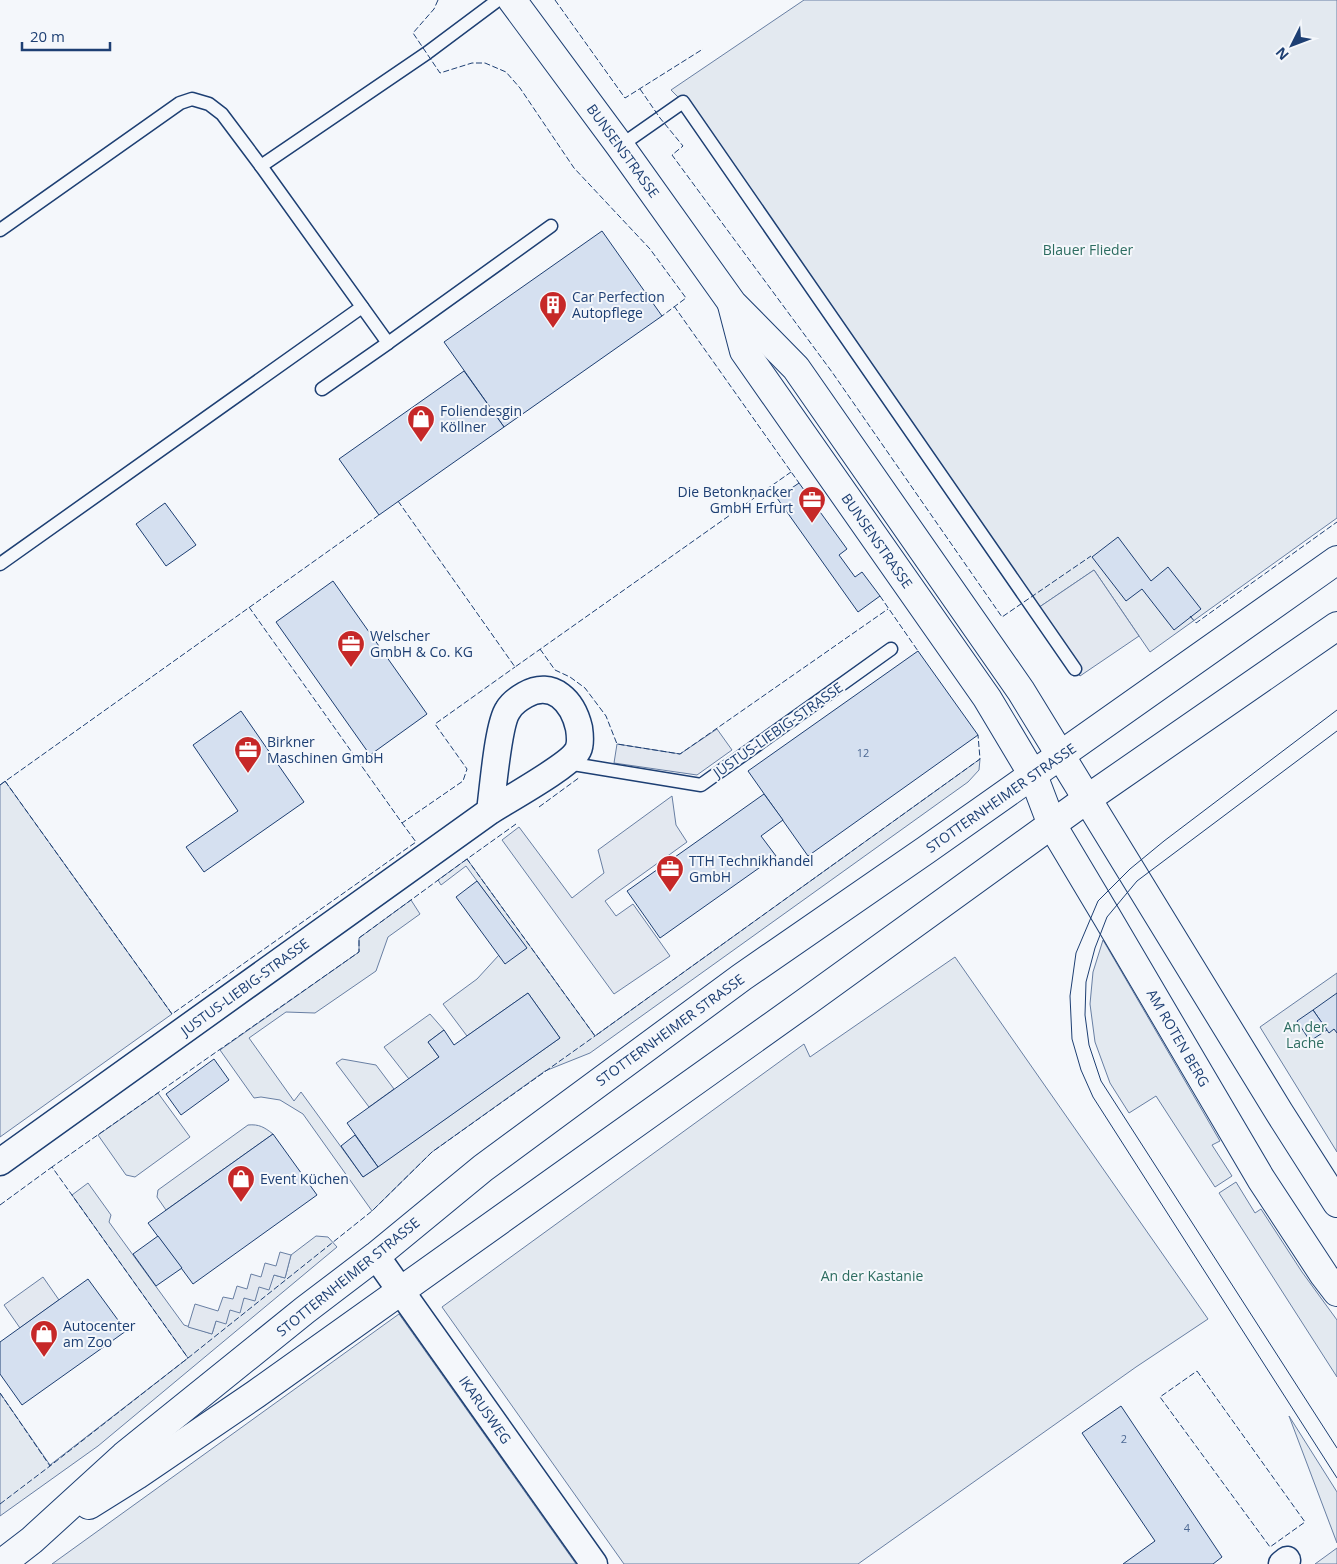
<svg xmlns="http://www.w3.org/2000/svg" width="1337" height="1564" viewBox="0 0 1337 1564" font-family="'Open Sans',sans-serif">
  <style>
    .green { fill: #e3e9f0; stroke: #687fa3 }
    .parking { fill: #e3e8f0; stroke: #687fa3 }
    .building { fill: #d5e0f0; stroke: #1d3f73 }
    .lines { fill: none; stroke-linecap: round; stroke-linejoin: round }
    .service-casing { stroke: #1d3f73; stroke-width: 15 }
    .minor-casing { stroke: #1d3f73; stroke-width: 29 }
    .secondary-casing { stroke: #1d3f73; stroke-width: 30 }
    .service { stroke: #f4f7fb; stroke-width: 12 }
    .minor { stroke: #f4f7fb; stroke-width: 26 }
    .secondary { stroke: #f4f7fb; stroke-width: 28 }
    .tram { stroke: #1d3f73; stroke-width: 1 }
    .fence { stroke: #1d3f73; stroke-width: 1; stroke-dasharray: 6 2.5; stroke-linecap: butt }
    .labels { text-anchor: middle; stroke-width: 4; stroke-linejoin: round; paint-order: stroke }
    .number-label { font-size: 11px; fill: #4b6792 }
    .street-label { font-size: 14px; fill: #1d3f73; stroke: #f4f7fb }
    .park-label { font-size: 14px; fill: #2c6c60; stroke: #f4f7fb }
    .poi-label { font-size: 14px; fill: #1d3f73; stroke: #f4f7fb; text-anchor: start }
  </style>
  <rect width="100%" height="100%" fill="#f4f7fb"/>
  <g class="green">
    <path d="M804,0H1337V518L1150,652L1094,570L1035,610L683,102L671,90Z"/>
    <path d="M980,759L979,770L968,782L590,1053L545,1071L432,1152L372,1211L303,1114L280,1100L261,1097L254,1098L220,1050L359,952V938L411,900L420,914L388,937L376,971L315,1013L286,1012L249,1038L294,1101L301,1092L363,1177L560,1038L528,993L467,1036L443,1004L477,979L499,955L526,948L466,866L441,885L438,880L467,859L595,1036Z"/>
    <path d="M5,781L172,1014L0,1137V785Z"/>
    <path d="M1103,940L1220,1141L1212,1145L1232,1176L1215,1187L1156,1096L1129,1113L1110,1083L1095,1042L1090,1004L1093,972Z"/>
    <path d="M955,957L1208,1319L1136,1367L858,1564H624L442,1307L804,1044L810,1057Z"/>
    <path d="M1337,973V1152L1260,1027Z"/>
    <path d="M430,1014L444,1030L428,1042L439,1057L409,1079L384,1047Z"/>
    <path d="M342,1059L376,1065L394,1089L369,1107L336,1063Z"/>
    <path d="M158,1093L190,1137L135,1177L126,1175L98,1135Z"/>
    <path d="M248,1125C259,1124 264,1127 273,1134L166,1210L157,1197L158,1190Z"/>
    <path d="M1236,1182L1255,1213L1261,1209L1302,1272L1337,1320V1377L1219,1193Z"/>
    <path d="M88,1183L111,1215L109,1222L184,1325L212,1334L216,1321L274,1275L285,1278L291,1255L316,1236L328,1237L337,1247L98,1446L0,1516V1393L50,1465L188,1358L72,1195Z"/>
    <path d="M399,1314L576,1564H52Z"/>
    <path d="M1289,1416L1337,1492V1543Z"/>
    <path d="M1337,1548V1564H1315Z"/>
  </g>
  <g class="parking">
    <path d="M1094,570L1139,636L1080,676L1035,610Z"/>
    <path d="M717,729L732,750L697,775L614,763L617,744L680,754Z"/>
    <path d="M672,796L676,825L687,842L605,901L616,916L633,904L670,956L614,994L502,840L519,827L572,898L604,873L598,850Z"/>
    <path d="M280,1252L291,1255L285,1278L274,1275L269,1290L259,1287L255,1301L244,1298L240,1313L230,1310L226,1324L216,1321L212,1334L188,1327L195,1304L218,1311L223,1297L233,1299L237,1286L247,1289L251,1274L261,1277L265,1263L276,1266Z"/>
    <path d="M43,1277L59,1300L20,1328L4,1305Z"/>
  </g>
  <g class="building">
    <path d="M602,231L662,316L504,427L444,342Z"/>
    <path d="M464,371L504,427L379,515L339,459Z"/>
    <path d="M799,483L847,549L839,555L855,577L862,572L880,596L858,612L777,498Z"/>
    <path d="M165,503L196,545L166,566L136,524Z"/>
    <path d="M1118,537L1151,581L1168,567L1201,609L1174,630L1142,589L1126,601L1092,557Z"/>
    <path d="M333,581L427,714L370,755L276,622Z"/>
    <path d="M918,651L978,735L808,856L748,771Z"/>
    <path d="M241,711L304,802L204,872L186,847L238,811L193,745Z"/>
    <path d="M764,794L783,820L761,836L776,856L660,938L627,891Z"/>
    <path d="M477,881L527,948L505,964L456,897Z"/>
    <path d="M528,993L560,1038L378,1167L347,1123L439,1057L428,1042L444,1030L454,1045Z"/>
    <path d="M1337,993V1033L1334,1029L1329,1033L1313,1010Z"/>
    <path d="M1313,1010L1327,1030L1310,1041L1297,1021Z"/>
    <path d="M214,1059L229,1080L181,1115L166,1094Z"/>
    <path d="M273,1134L317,1195L193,1284L148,1223Z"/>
    <path d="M355,1135L378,1167L363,1177L341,1146Z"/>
    <path d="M158,1236L182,1268L156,1286L133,1254Z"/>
    <path d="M88,1279L126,1331L22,1405L0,1374V1342Z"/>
    <path d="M1121,1406L1222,1557L1213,1564H1123L1155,1541L1082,1433Z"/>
  </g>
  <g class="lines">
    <defs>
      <g id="service">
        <path d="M620,146L683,102L1075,669"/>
        <path d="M261,166L427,53L498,0"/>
        <path d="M0,230L180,103L192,99L209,104L222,114L261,166L388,343L551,226"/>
        <path d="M322,389L388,343"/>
        <path d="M0,564L362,307"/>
        <path d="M567,763L701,785L891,649"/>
      </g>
      <g id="minor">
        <path d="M0,1162L490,811C507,800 571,765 578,750C581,744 580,735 579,728C573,702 553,679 525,695C518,699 512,703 508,710C498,724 493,790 490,811"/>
        <path d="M376,1256L594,1564"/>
        <path d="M1282,1564L1287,1560"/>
      </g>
      <g id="secondary">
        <path d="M512,0L620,146L732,303L796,368L1021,691L1279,1112L1337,1203"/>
        <path d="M732,305L744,351L987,698L1033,775L1052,825L1107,917L1261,1179L1324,1275L1337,1292"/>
        <path d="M89,1505L137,1475L256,1394L806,1002L1087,799L1337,626"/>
        <path d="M1,1564L32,1540L124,1456L305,1310L376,1256L483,1168L742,977L926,850L1337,560"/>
      </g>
    </defs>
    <use href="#service" class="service-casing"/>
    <use href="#minor" class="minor-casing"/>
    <use href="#secondary" class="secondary-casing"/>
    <use href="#service" class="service"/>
    <use href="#minor" class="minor"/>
    <use href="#secondary" class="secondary"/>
    <g class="tram">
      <path d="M1337,710L1164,841L1130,869L1098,901L1076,953L1070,996L1072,1039L1081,1070L1093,1097L1337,1478"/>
      <path d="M1337,731L1137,881L1107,917L1095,948L1086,982L1085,1015L1089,1045L1101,1081L1337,1448"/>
    </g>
    <g class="fence">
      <path d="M438,0L434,9L413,33L440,73L472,63H485L506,72L520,88L574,168L650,249L686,298L662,316"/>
      <path d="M555,0L625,98L703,49"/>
      <path d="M640,89L660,118L683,146L672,155L832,372L1002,617L1091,556"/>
      <path d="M674,306L799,483"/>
      <path d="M398,501L515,667L791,472"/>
      <path d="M880,596L918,651"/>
      <path d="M249,607L402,823L463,781L467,769L435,724L515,667"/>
      <path d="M1190,616L1196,623L1337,522"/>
      <path d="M540,649L555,670L570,677L585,688L606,716L617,744L680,754L888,609"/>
      <path d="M5,781L172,1014L416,842L402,823"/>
      <path d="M0,785L379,515"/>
      <path d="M539,807L580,777"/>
      <path d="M516,824L467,859L595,1036L980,759L978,735"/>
      <path d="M467,859L359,938V952L52,1167L188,1358L372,1211L432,1152L595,1036"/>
      <path d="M0,1205L52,1167"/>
      <path d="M1197,1371L1305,1522L1270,1547L1160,1397Z"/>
      <path d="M0,1393L50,1466L188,1358"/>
      <path d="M0,1504L50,1466"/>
    </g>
  </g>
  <defs>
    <symbol id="building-pin" viewBox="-11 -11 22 30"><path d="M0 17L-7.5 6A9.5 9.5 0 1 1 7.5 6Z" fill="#c62828" stroke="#f4f7fb"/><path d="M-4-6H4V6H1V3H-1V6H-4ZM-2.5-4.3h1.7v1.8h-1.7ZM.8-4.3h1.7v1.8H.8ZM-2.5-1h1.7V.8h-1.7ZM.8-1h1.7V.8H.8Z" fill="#fff"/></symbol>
    <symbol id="shop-pin" viewBox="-11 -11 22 30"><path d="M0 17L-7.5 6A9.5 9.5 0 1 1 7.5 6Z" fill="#c62828" stroke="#f4f7fb"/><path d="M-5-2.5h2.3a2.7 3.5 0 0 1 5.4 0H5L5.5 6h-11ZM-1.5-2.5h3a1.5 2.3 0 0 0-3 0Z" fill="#fff"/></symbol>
    <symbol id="office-pin" viewBox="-11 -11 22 30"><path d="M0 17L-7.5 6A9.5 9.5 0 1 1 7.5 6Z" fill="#c62828" stroke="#f4f7fb"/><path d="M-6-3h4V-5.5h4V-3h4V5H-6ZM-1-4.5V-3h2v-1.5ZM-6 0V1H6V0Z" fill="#fff"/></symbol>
  </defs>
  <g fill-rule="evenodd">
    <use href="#building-pin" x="537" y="289" width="32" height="43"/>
    <use href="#shop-pin" x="405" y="403" width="32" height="43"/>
    <use href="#office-pin" x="796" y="484" width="32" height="43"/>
    <use href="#office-pin" x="335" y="628" width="32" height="43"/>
    <use href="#office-pin" x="232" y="734" width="32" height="43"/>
    <use href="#office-pin" x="654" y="853" width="32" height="43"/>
    <use href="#shop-pin" x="225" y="1163" width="32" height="43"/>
    <use href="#shop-pin" x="28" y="1318" width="32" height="43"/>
  </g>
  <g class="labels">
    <g class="number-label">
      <text x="863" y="757">12</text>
      <text x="1124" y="1443">2</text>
      <text x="1187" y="1532">4</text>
    </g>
    <g class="street-label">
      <text transform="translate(623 151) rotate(54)" y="5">BUNSENSTRASSE</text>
      <text transform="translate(877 541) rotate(55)" y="5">BUNSENSTRASSE</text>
      <text transform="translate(778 730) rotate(-35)" y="5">JUSTUS-LIEBIG-STRASSE</text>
      <text transform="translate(1001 798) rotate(-35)" y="5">STOTTERNHEIMER STRASSE</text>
      <text transform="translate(245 987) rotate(-36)" y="5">JUSTUS-LIEBIG-STRASSE</text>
      <text transform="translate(670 1030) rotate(-36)" y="5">STOTTERNHEIMER STRASSE</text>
      <text transform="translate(1178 1038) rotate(60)" y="5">AM ROTEN BERG</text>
      <text transform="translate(348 1277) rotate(-39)" y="5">STOTTERNHEIMER STRASSE</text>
      <text transform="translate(485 1410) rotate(55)" y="5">IKARUSWEG</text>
    </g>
    <g class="park-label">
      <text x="1088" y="255">Blauer Flieder</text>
      <text x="1305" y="1032">An der<tspan x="1305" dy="16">Lache</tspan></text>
      <text x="872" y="1281">An der Kastanie</text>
    </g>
    <g class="poi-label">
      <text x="572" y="302">Car Perfection<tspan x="572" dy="16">Autopflege</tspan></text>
      <text x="440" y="416">Foliendesgin<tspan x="440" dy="16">Köllner</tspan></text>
      <text x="793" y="497" text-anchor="end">Die Betonknacker<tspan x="793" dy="16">GmbH Erfurt</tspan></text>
      <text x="370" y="641">Welscher<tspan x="370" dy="16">GmbH &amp; Co. KG</tspan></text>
      <text x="267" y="747">Birkner<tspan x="267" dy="16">Maschinen GmbH</tspan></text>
      <text x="689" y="866">TTH Technikhandel<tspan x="689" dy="16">GmbH</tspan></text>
      <text x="260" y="1184">Event Küchen</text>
      <text x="63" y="1331">Autocenter<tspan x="63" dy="16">am Zoo</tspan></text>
    </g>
  </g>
  <g transform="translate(1292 45) rotate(228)" stroke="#f4f7fb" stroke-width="4" paint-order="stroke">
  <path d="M0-4L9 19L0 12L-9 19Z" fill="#1d3f73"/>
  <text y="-8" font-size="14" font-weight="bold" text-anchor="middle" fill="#1d3f73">N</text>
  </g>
  <path d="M22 42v8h88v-8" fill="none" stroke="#1d3f73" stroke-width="2.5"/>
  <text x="30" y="42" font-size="15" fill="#1d3f73" stroke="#f4f7fb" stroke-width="4" paint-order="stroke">20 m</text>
</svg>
